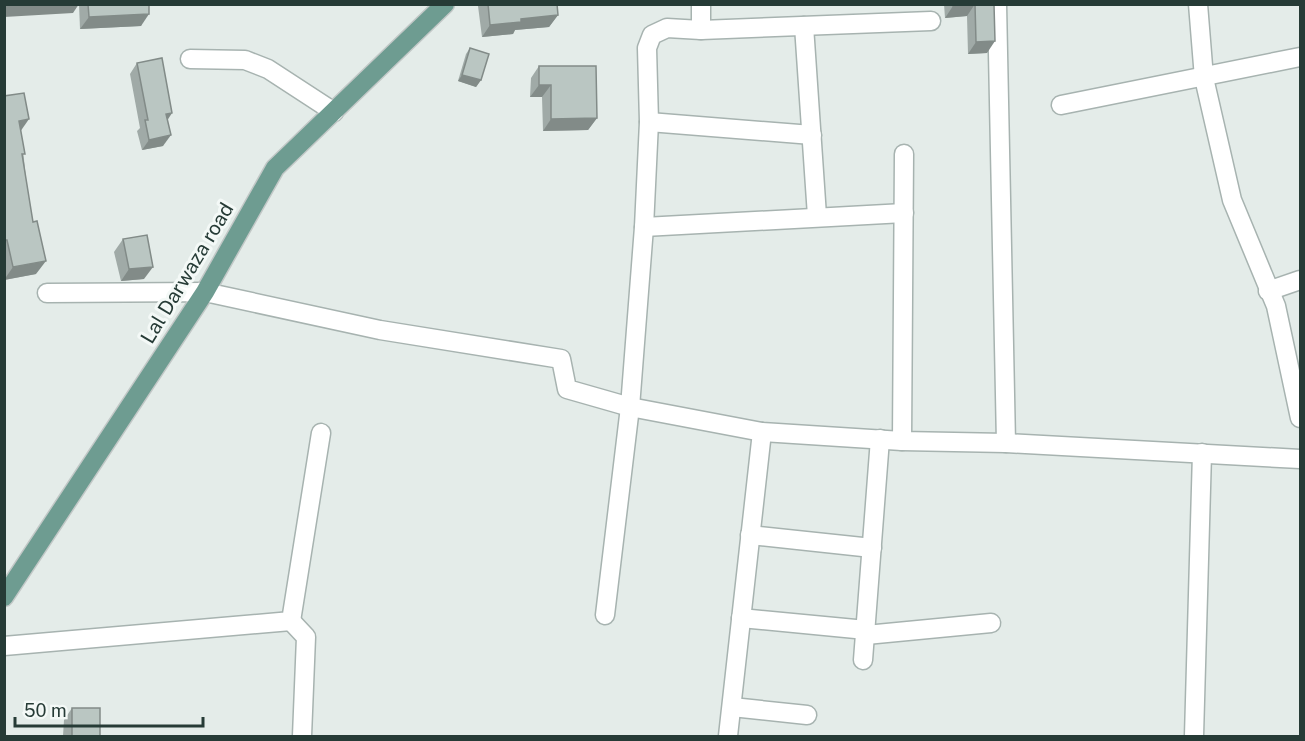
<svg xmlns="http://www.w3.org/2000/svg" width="1305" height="741" viewBox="0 0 1305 741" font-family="'Public Sans',sans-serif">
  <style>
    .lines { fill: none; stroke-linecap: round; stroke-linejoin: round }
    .minor-casing { stroke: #a7b3b0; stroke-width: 21 }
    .major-casing { stroke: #c2c8c7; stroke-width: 21 }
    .minor { stroke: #fff; stroke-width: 18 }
    .major { stroke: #6e9c91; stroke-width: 18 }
    .wall { fill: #a0aaa7 }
    .shaded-wall { fill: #828b88 }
    .building { fill: #bac6c2; stroke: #828b88; stroke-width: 1.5 }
    .labels { text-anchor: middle; stroke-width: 6; stroke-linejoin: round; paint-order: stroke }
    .street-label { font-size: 20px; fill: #263b36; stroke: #f4f9f7 }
  </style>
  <rect width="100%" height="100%" fill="#e4ece9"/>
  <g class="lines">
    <defs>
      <g id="minor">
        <path d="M997,4L1006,443"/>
        <path d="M1198,4L1204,78L1232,200L1276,306L1300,418"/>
        <path d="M804,26L817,216"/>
        <path d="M701,30V4"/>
        <path d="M190,59L245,60L268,69L334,112"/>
        <path d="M1061,105L1300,57"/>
        <path d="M649,122L812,135"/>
        <path d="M644,227L904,213"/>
        <path d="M1268,291L1300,280"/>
        <path d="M47,293L205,292L380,330L561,359L567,389L630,407L762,432L902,441L1006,443L1300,459"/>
        <path d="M902,441L904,154"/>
        <path d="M750,535L872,548"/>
        <path d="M605,615L630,407L644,227L649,122L647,48L652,35L667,28L701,30L931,21"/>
        <path d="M741,618L866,630"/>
        <path d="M291,621L306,637L302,736"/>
        <path d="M866,635L991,623"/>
        <path d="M4,646L291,621L321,433"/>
        <path d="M863,660L880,439"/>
        <path d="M732,707L807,715"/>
        <path d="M728,736L762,432"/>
        <path d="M1194,736L1202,453"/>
      </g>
      <path id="major" d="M4,597L205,292L275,168L445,4"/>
    </defs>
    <use href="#minor" class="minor-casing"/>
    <use href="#major" class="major-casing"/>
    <use href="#minor" class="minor"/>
    <use href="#major" class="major"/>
  </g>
  <g class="wall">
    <path d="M79,4H149L141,26L80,29Z"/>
    <path d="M480,4H557L558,15L549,27L515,30L513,34L482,37L478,6Z"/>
    <path d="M944,4H994L987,53L968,54L967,16L945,18Z"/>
    <path d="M470,48L481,80L476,87L458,81L466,54Z"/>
    <path d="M137,63L167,120L163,146L142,150L137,131L140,128L130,74Z"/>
    <path d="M539,66L597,118L588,130L543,131L542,97H530L531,78Z"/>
    <path d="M4,96L21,131L36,274L4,280Z"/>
    <path d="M123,239L144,279L121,281L114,252Z"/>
    <path d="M72,708L100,736H63L64,720Z"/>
  </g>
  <g class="shaded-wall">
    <path d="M4,4H79L73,13L4,17Z"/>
    <path d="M975,4L967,16L945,18L953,6Z"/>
    <path d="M149,14L141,26L80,29L89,17Z"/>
    <path d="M558,15L549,27L515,30L513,34L482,37L490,25L521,19Z"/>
    <path d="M995,41L987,53L968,54L976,42Z"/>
    <path d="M462,75L481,80L476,87L458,81Z"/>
    <path d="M539,85H551L542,97H530Z"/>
    <path d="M172,113L165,124L166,114Z"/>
    <path d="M597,118L588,130L543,131L551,119Z"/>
    <path d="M29,119L20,132L19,121Z"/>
    <path d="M171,135L163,146L142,150L149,140Z"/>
    <path d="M46,261L36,274L4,280L13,267Z"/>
    <path d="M153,267L144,279L121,281L129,269Z"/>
  </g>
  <g class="building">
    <path d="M88,4H149V14L89,17Z"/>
    <path d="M488,4H557L558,15L521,19V22L490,25Z"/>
    <path d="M953,4H973L953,6Z"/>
    <path d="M975,4H994L995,41L976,42Z"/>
    <path d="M470,48L489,54L481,80L462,75Z"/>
    <path d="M162,58L172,113L166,114L171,135L149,140L145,120H148L137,63Z"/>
    <path d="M539,66H596L597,118L551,119V85H539Z"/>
    <path d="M24,93L29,119L19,121L25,154H22L33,222L37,221L46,261L13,267L7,240H4V96Z"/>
    <path d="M147,235L153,267L129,269L123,239Z"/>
    <rect x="72" y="708" width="28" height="28"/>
  </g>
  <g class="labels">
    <g class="street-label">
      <text transform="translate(187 273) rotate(-59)" y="7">Lal Darwaza road</text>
    </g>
  </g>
  <rect width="1305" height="741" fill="none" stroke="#263b36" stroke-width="12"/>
  <path d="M15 717v9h188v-9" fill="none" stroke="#263b36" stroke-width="3"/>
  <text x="24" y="717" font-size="18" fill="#263b36" stroke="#f4f9f7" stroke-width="4.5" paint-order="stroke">50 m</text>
</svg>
